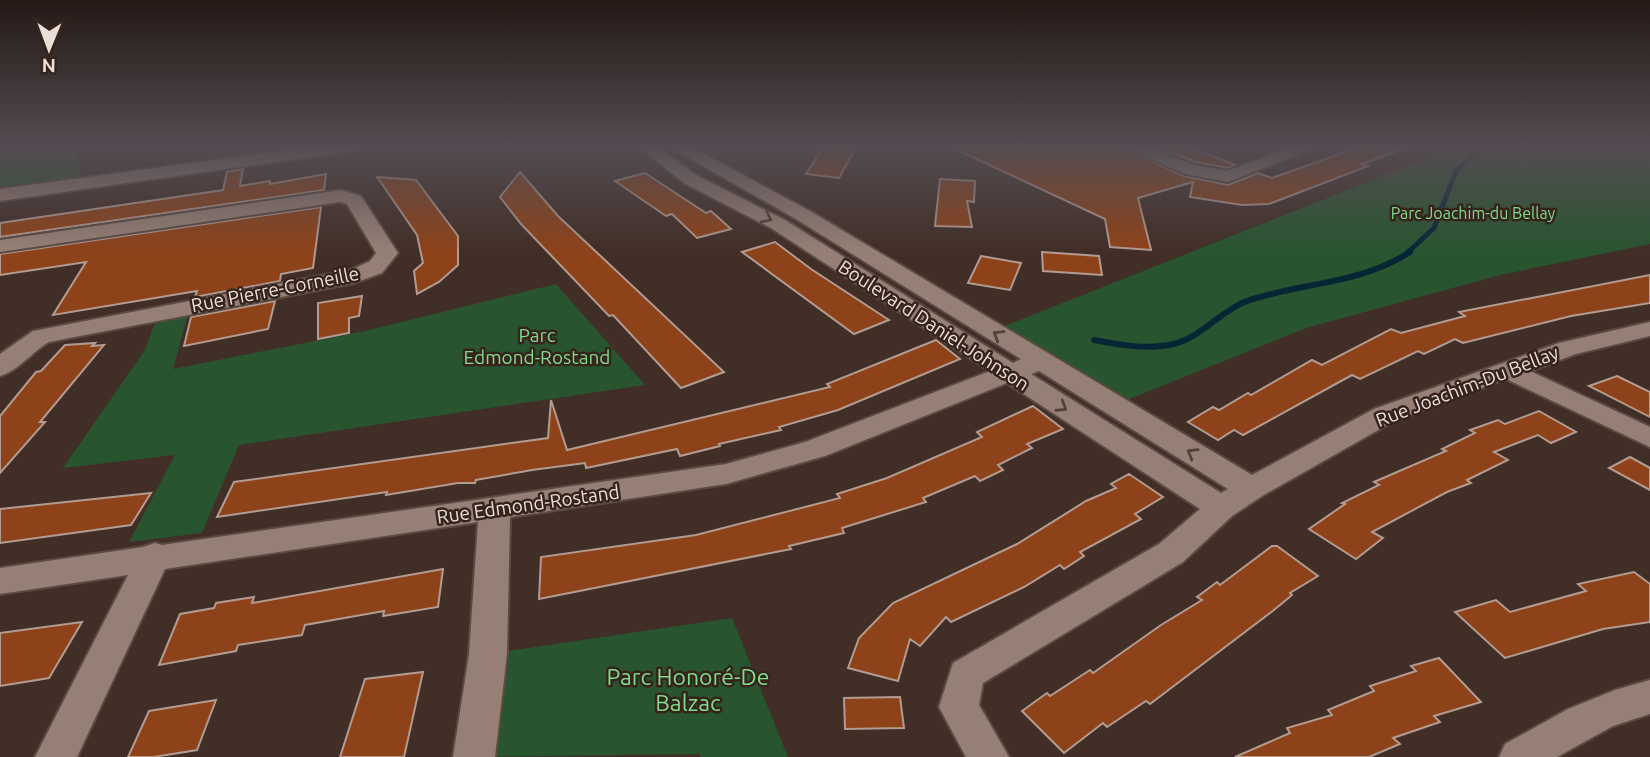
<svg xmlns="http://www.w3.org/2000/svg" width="1650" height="757" viewBox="0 0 1650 757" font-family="Ubuntu,sans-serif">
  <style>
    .green { fill: #28552f }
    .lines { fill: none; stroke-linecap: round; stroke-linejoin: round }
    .stream-far1 { stroke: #062635; stroke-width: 5 }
    .stream { stroke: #062635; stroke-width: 6 }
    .building { fill: #8e4219; stroke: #b29b91; stroke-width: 2 }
    .minor-casing { stroke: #5a4a43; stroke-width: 4 }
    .minor { fill: #968076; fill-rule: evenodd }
    .oneway { stroke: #534037 }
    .labels { text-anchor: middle; stroke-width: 5; stroke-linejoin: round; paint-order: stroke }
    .far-park-label { font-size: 16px; fill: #7edd8b; stroke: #36241c }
    .street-label { font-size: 19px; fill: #eaded8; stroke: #36241c }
    .park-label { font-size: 19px; fill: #7edd8b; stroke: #36241c }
    .near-park-label { font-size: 23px; fill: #7edd8b; stroke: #36241c }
  </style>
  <rect width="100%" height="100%" fill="#412e26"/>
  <g class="green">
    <path d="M0,146H75L82,180L0,192Z"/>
    <path d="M1458,146H1650V244L1500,275L1306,328L1114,405L992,331Z"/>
    <path d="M556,284L645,385L239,445L202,533L129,542L175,455L63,468L145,350L156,320L188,314L173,369L365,331Z"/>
    <path d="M732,618L788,757H701L700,754L474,757L488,654Z"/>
  </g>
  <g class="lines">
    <path class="stream-far1" d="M1407,253L1434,228L1456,171L1470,157L1488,146"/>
    <path class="stream" d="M1094,340C1120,345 1148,350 1174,344C1202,337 1220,311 1247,301C1302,282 1359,285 1410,252"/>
  </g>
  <g class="building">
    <path d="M824,146H857L839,178L806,174Z"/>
    <path d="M949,146H1120L1184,176L1228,185L1258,173L1272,178L1362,146L1406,148L1362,164L1368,166L1269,204L1242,205L1190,197L1193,182L1138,198L1151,250L1110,247L1105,219Z"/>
    <path d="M1154,146H1186L1236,165L1227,168L1196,162Z"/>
    <path d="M243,169L240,186L270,181V184L326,174L324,190L0,237V223L223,190L227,172Z"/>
    <path d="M520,172L558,216L724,372L681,388L613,315L609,316L521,224L500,197Z"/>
    <path d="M645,173L706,213L711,211L731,229L697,238L672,214L666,216L615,181Z"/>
    <path d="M377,177L416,180L458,236V265L439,282L417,294L414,271L423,263L417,235Z"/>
    <path d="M940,179L975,181L974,202L967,201L972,227L935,226Z"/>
    <path d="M321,207L313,268L281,274L280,281L195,297L197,291L53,315L86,262L0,275V254Z"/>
    <path d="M775,242L811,269L889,320L854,334L742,252Z"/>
    <path d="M1042,252L1099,256L1102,275L1043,271Z"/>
    <path d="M981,256L1021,263L1010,290L968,283Z"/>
    <path d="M1650,275V303L1571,316L1463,343L1455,339L1424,354L1418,351L1360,379L1352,375L1243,435L1234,430L1218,440L1188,422L1213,407L1219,410L1248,393L1251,395L1312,360L1322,365L1391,329L1401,333L1465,316L1459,312Z"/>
    <path d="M362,296L359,316L349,318V333L318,339V303Z"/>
    <path d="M275,301L268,329L184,346L191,317Z"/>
    <path d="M936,340L960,359L838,410L779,427L781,430L719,444L720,446L680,456L677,449L586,468L585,463L532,470L476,480L475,483H458L386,495L387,492L217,517L234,482L548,438L551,400L567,450L830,387L827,384Z"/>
    <path d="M95,343L92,346L104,345L40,422H45L0,473V416L36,372L41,371L65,345Z"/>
    <path d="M1617,376L1650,392V417L1589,386Z"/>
    <path d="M1033,406L1063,429L1027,444L1032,448L998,465L1003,470L980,481L975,476L923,498L926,502L842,528L844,533L789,546L791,549L539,599L541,557L696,535L840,498L837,494L887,478L982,437L977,432Z"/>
    <path d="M1539,411L1576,432L1551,443L1538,435L1494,452L1508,460L1467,480L1471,483L1447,492L1372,532L1383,538L1356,559L1309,529L1345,504L1342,503L1379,485L1374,482L1446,451L1442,449L1475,433L1470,430L1498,420L1505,424Z"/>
    <path d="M1630,457L1650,468V490L1609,468Z"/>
    <path d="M1129,474L1163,497L1135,514L1141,519L1080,552L1084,556L1064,569L1060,565L1024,587L951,622L946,617L920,646L910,639L898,681L848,668L859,638L893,603L1017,544L1086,501L1116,488L1111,484Z"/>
    <path d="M151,493L131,525L0,543V509Z"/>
    <path d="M1272,546H1277L1318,576L1290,593L1292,595L1274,610L1150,704L1146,701L1107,727L1103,723L1064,753L1022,711L1047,693L1050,696L1090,670L1093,673L1161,625L1202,600L1197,597L1217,582L1220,585Z"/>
    <path d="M443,569L438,607L383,616L384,611L305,625L302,635L238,645L236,651L159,665L180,614L214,608L216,603L254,597L252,603Z"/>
    <path d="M1634,572L1650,584V622L1603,629L1505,658L1455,612L1496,600L1510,612L1586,591L1578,584Z"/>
    <path d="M82,622L49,678L0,686V633Z"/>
    <path d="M1439,658L1481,702L1434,716L1440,722L1393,738L1400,744L1369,757H1235L1290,733L1287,728L1332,715L1328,710L1374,691L1370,686L1416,671L1411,666Z"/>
    <path d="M423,672L404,757H340L365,679Z"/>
    <path d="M900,697L904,728L845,729L844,698Z"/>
    <path d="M216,700L197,750L154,757H128L149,711Z"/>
  </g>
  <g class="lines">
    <defs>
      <g id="minor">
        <path d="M316,146H362L354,151L0,201V189Z"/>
        <path d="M638,146H657L696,175L785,220L1013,363L1021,359L796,219L668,146H689L810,211L1252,475L1374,409L1559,343L1650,322V336L1576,354L1530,371L1650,427V447L1506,379L1394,421L1262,496L1232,516L1183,562L983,683L979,705L1009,757H966L939,707L953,663L1159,544L1200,509L1007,383L825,456L726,484L510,517L507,654L495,757H453L469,654L478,522L165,569L77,757H35L128,575L0,594V568L143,547L155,543L162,545L726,464L805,442L990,371L771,228L684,183ZM1039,371L1228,489L1221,493L1031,374Z"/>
        <path d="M1122,146H1146L1195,165L1227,171L1295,146H1319L1228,182L1185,174Z"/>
        <path d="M341,190L361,196L398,253L382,273L354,283L49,342C33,351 18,371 0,376V354L33,331L351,270L370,261L376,253L347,204L340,202L0,252V240Z"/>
        <path d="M1650,680V714L1613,726L1557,757H1499L1505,744L1568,709L1615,690Z"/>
      </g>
    </defs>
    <use href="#minor" class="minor-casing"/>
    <use href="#minor" class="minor"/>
  </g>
  <defs><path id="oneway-chevron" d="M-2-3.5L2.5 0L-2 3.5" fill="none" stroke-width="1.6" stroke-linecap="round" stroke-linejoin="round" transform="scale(1.75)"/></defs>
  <g class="oneway">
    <use href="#oneway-chevron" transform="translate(767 218) rotate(27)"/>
    <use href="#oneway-chevron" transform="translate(998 335) rotate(-148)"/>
    <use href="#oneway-chevron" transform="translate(1062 407) rotate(32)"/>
    <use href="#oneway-chevron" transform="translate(1192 453) rotate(-149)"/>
  </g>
  <linearGradient id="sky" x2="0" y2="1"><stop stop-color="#241915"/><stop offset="0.58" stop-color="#544c52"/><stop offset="1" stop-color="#544c52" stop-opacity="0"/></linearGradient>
  <rect width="1650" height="252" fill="url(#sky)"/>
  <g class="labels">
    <g class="far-park-label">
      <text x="1473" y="219">Parc Joachim-du Bellay</text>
    </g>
    <g class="street-label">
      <text transform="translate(275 289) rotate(-11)" y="7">Rue Pierre-Corneille</text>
      <text transform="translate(934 325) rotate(33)" y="7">Boulevard Daniel-Johnson</text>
      <text transform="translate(1467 386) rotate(-21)" y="7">Rue Joachim-Du Bellay</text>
      <text transform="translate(528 504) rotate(-8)" y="7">Rue Edmond-Rostand</text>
    </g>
    <g class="park-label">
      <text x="537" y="342">Parc<tspan x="537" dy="22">Edmond-Rostand</tspan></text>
    </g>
    <g class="near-park-label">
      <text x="688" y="685">Parc Honoré-De<tspan x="688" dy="26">Balzac</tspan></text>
    </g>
  </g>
  <g transform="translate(49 49) rotate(181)" stroke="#36241c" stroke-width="5" paint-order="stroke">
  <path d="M0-5L12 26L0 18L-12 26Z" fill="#eaded8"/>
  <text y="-10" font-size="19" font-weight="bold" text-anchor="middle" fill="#eaded8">N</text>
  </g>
</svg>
